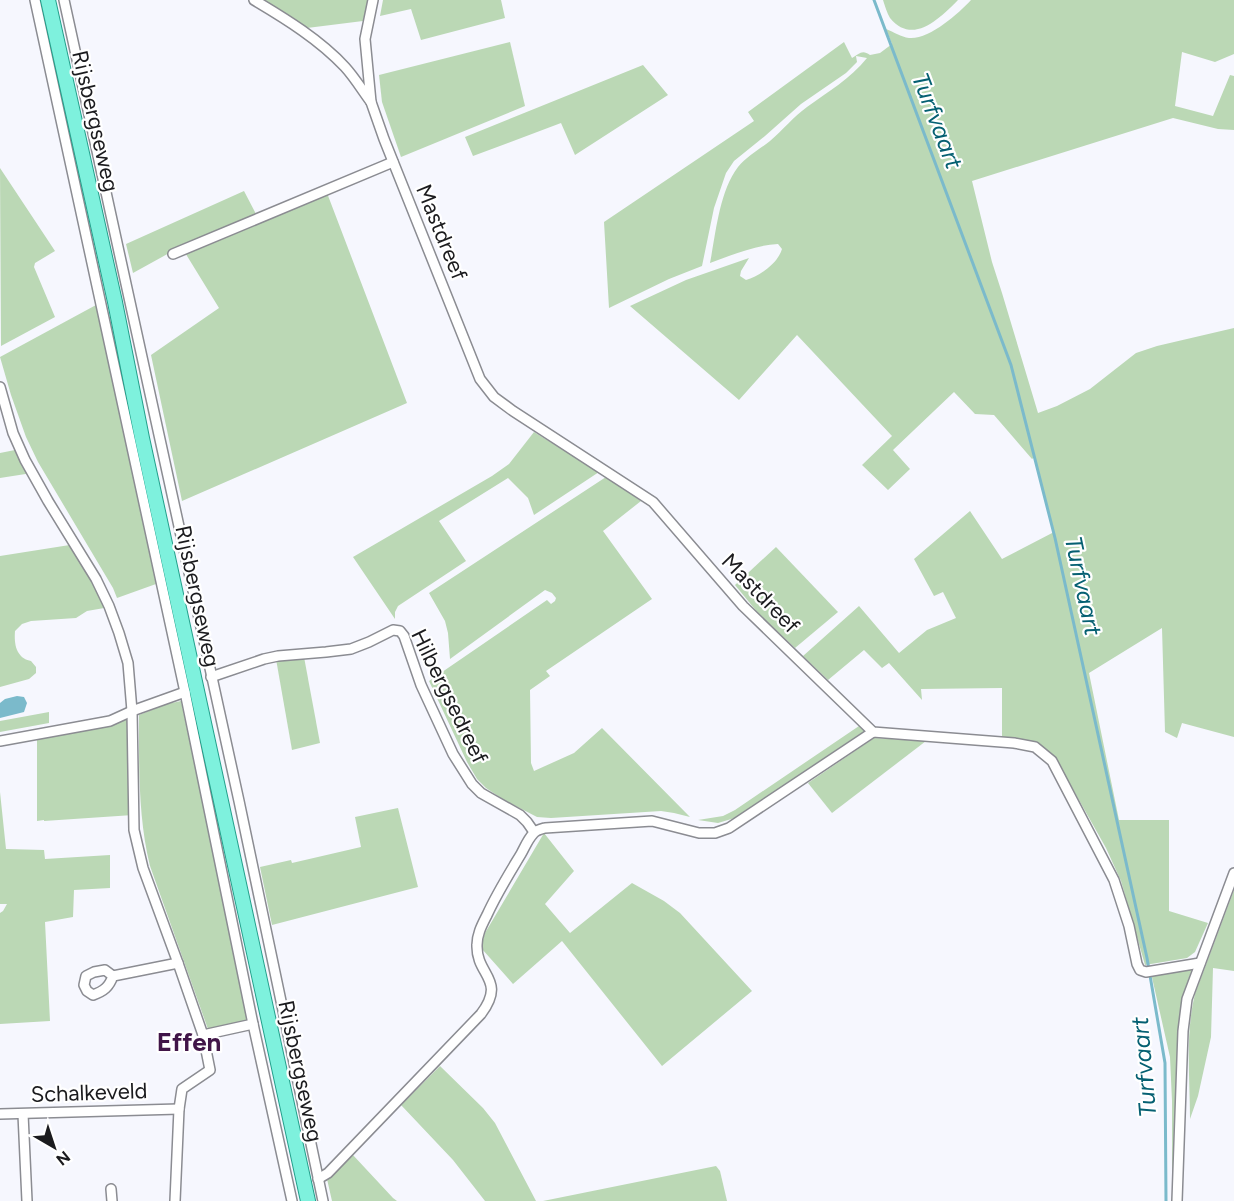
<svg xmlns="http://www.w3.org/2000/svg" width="1234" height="1201" viewBox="0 0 1234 1201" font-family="Figtree,sans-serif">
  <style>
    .green { fill: #bbd8b5 }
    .water { fill: #7bbacb }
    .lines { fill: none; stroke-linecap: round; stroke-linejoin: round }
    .stream { stroke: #7bbacb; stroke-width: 3 }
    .minor-casing { stroke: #8b8c92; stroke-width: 12 }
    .primary-casing { stroke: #23a08b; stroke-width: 16 }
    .minor { stroke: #fff; stroke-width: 9 }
    .primary { stroke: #7ef1dd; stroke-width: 14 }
    .labels { text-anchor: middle; stroke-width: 4.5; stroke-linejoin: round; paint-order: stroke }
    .street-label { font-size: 22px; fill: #1b1b1e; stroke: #fff }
    .water-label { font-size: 24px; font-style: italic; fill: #056072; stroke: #fff }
    .quarter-label { font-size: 26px; font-weight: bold; fill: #411548; stroke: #fff }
  </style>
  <rect width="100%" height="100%" fill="#f6f7fe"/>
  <g class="green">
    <path d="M262,0H368L363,21L307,28Z"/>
    <path d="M383,0H501L505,18L421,40L411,9L380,16Z"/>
    <path d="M883,0H958C940,18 913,46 890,18C887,13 885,6 883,0Z"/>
    <path d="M971,0H1234V54L1215,62L1182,52L1175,106L1213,116L1230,75L1234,76V130L1218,129L1173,118L972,181L992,262L1002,293L1038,413L1057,406L1090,389L1136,353L1157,346L1234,328V737L1182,723L1177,738L1165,732L1162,628L1089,673L1119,820H1169V911L1208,923L1195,952L1187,958L1145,965L1121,881L1106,848L1057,761C1039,741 1029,739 1002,738V688L921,689L922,700L889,663L882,668L864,650L828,680L803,656L859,606L899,653L927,630L956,618L943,592L934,596L914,559L970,511L1002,559L1054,532L1035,457L1032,459L994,415L975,414L954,392L893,450L910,469L888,490L862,465L892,436L797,335L739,400L630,306L686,280L749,258L741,271L740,276L746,280C760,276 778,263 782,249L778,244C755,245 732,255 710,263C716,233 719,192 738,167C747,156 760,149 770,141C783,130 793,117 807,107C829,91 850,79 867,58L856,56L857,62L846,73L801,104L765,136L734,161L726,173L714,208L702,266L669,279L609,308L604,222L754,121L748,112L844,42L852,58C859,54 862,49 870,55L880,53L892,44L886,29C894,32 901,37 909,38C929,40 958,14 971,0Z"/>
    <path d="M510,42L525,106L401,157L382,102L379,75Z"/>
    <path d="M643,65L668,95L575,155L561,123L473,156L465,137Z"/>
    <path d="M0,168L55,251L35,263L34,267L55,317L1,346Z"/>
    <path d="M244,191L256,214L191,241L133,273L126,244Z"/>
    <path d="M327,193L407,403L182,501L151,355L219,308L184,251Z"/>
    <path d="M96,305L156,584L117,598L113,588L38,462L26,437L11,395L0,357Z"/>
    <path d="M534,432L599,472L534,515L528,498L508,478L439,521L466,561L398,606L395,612V619L353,557L492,476L509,464Z"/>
    <path d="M20,449L32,473L0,478V453Z"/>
    <path d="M606,477L641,501L603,531L652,599L546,671L550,676L530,690L531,763L534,771L574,753L602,728L690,817L674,813L661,811L551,818L537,817L504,800L486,788L477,779L467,762L429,681L547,600L551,604L555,601L556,598L552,593L545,590L450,659L448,633L445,621L429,593Z"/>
    <path d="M76,544L110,607L87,611L76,618L31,621L22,624L15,631C14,644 16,658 31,661L36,667V673L29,679L0,687V556Z"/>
    <path d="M776,547L838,612L795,648L758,613L735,585Z"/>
    <path d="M304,657L320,743L292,750L276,659Z"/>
    <path d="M181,701L249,1021L209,1032L150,866C138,817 139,765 139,715L167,704Z"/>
    <path d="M49,712V723L0,732V721Z"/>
    <path d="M129,718L133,815L44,821V820L37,821V735Z"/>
    <path d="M859,726L865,732L738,817L718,823L698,820L723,816L735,810Z"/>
    <path d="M874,738L926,741L832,813L808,783Z"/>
    <path d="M0,792L6,849L44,850L45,859L110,855V888L74,890L73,917L45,922L50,1021L0,1024V913L3,911L7,904H0Z"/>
    <path d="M398,808L418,887L272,925L260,867L291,860L292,863L361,847L355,817Z"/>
    <path d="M544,833L574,871L545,904L570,933L632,883L664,901L680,913L752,991L662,1066L562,941L513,984L482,949V943L485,933Z"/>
    <path d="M1234,890V971L1213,968L1211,1037L1198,1096L1190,1119C1190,1078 1185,1034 1195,994Z"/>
    <path d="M1183,968L1192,969L1184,992L1180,1012V1201H1172V1101L1170,1057L1151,973Z"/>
    <path d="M440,1066L483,1108L495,1123L536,1201H485L453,1160L401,1105Z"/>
    <path d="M352,1154L393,1198L397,1201H332L327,1179Z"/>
    <path d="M716,1166L720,1171L727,1201H543Z"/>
  </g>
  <path class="water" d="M17,696L24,697L27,703L24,712L0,718V703L5,699Z"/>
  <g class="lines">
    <path class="stream" d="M874,0L1011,365L1055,538L1147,958L1165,1063L1166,1201"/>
    <defs>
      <g id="minor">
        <path d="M35,0L185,692L253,1024L292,1201"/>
        <path d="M64,0L239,801L323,1201"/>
        <path d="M254,0C286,19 320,40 345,67C355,78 362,90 371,102"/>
        <path d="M373,0L365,39L371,102L384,139L480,379L494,397L513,411L653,502L743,606L873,732L1014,743L1035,747L1052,761L1114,880L1129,926L1137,964L1140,970L1146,972L1200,963"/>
        <path d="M173,254L393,162"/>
        <path d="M0,387L13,433L25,460L48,501L96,579L109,606L119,633L128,663L132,711L134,830L143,868L178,963L203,1035L210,1070L182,1089L179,1109L175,1201"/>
        <path d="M211,677L264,659L278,656L326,652L351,649L369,642L393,630L400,631L404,636L421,685L453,754L472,784L481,793L520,815L527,822L534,832"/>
        <path d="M0,741L110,721L132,711L185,692"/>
        <path d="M113,976C109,987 104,991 93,995L87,991L84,985L86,976L94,972L105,970L113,976L178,963"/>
        <path d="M203,1035L253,1024"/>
        <path d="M0,1114L179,1109"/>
        <path d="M23,1114L27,1201"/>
        <path d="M318,1179L328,1173L481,1014C507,979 476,976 477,945C477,934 482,925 487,915C497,893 509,874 521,854C525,847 528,839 533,834C536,830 541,829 545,828L652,821L699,833H715L729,828L873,732"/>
        <path d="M111,1189L112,1201"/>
        <path d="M1177,1201L1183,1031L1187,999L1234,873"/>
      </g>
      <path id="primary" d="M48,0L115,302L142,438L308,1201"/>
    </defs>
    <use href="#minor" class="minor-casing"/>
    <use href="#primary" class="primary-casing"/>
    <use href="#minor" class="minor"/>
    <use href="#primary" class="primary"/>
  </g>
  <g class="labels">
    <g class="street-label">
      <text transform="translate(96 121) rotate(77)" y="8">Rijsbergseweg</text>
      <text transform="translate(442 232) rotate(68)" y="8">Mastdreef</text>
      <text transform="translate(761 593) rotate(46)" y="8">Mastdreef</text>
      <text transform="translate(198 596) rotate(78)" y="8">Rijsbergseweg</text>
      <text transform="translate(450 696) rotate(64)" y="8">Hilbergsedreef</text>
      <text transform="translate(301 1071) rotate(78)" y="8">Rijsbergseweg</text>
      <text transform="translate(89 1092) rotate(-2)" y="8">Schalkeveld</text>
    </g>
    <g class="water-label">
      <text transform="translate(937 121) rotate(69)" y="8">Turfvaart</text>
      <text transform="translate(1083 586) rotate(78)" y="8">Turfvaart</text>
      <text transform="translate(1144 1067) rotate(-95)" y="8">Turfvaart</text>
    </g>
    <g class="quarter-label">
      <text x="189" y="1051">Effen</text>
    </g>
  </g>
  <g transform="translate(54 1147) rotate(141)" stroke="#ffffff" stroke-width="4.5" paint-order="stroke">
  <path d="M0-4.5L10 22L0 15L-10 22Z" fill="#1b1b1e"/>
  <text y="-9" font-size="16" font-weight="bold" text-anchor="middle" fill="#1b1b1e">N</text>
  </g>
</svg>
